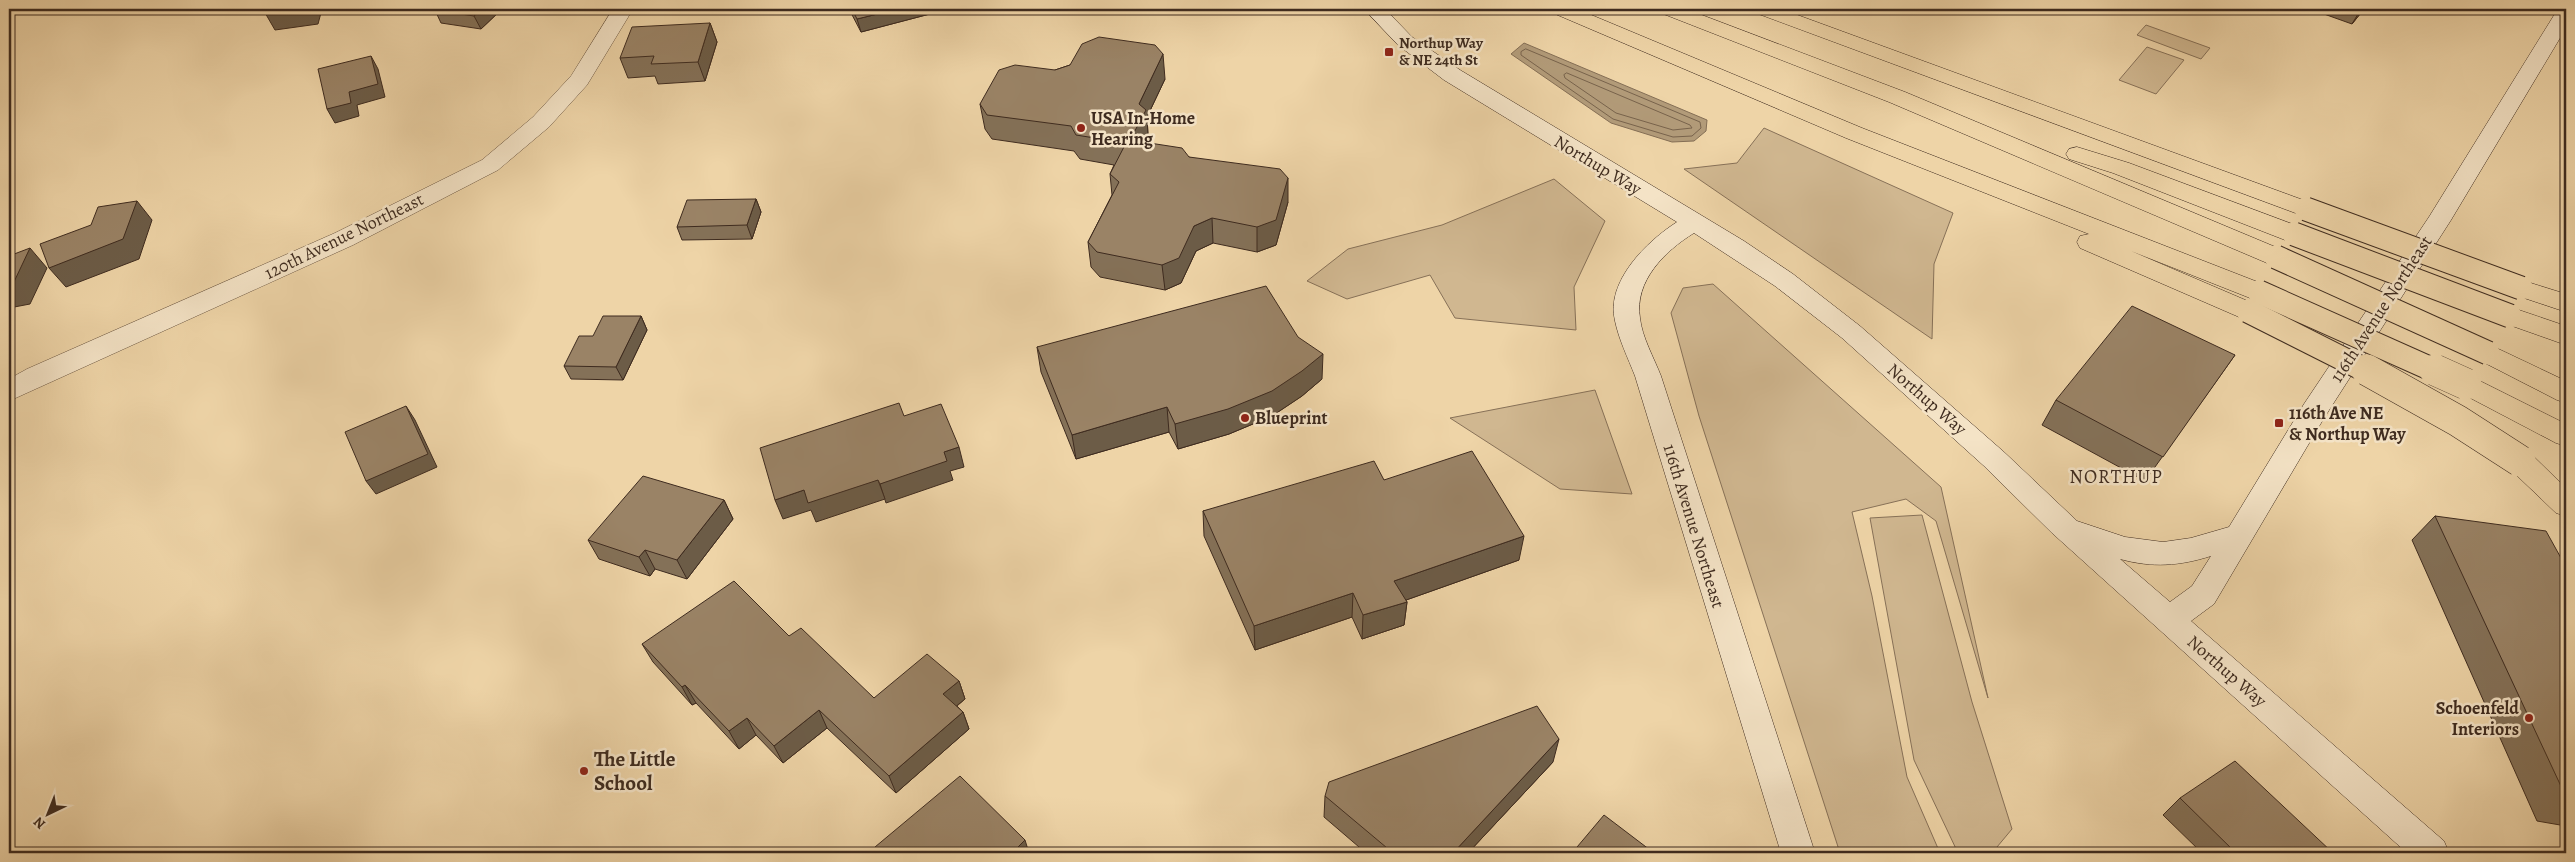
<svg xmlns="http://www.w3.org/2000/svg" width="2575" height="862" viewBox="0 0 2575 862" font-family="Alegreya,serif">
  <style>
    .green { fill: #d0b790; stroke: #877158 }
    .water { fill: #b29b79; stroke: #846e55 }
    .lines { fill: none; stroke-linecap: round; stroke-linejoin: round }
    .shore { stroke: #78634c; stroke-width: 1 }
    .street-casing { stroke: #6a5541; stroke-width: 1 }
    .secondary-casing { stroke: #3e2b1f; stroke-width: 1 }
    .highway-casing { stroke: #3e2b1f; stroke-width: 1 }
    .street { fill: #f4e3c6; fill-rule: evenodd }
    .secondary { fill: #f4e3c6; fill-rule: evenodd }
    .highway { fill: #eed4a7; fill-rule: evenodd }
    .highway-bridge-far1-casing { stroke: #3e2b1f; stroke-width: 25; stroke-linecap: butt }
    .highway-bridge-casing { stroke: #3e2b1f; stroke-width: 32; stroke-linecap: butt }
    .highway-bridge-far1 { stroke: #eed4a7; stroke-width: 23 }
    .highway-bridge { stroke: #eed4a7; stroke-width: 31 }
    .wall { fill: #847158; stroke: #3e2b1f }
    .shaded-wall { fill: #6c5c47; stroke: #3e2b1f }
    .building { fill: #9a8366; stroke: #3e2b1f }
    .poi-dot { fill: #8f2418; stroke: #f4e3c6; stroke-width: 2 }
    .labels { text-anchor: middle; stroke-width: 5; stroke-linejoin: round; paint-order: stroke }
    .far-poi-label { font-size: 15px; font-weight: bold; fill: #3e2b1f; stroke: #f4e3c6; text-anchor: start }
    .poi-label { font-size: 18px; font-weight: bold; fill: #3e2b1f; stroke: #f4e3c6; text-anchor: start }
    .street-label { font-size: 18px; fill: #3e2b1f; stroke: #f4e3c6 }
    .neighbourhood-label { font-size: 19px; letter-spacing: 1px; fill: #3e2b1f; stroke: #f4e3c6 }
    .near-poi-label { font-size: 21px; font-weight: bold; fill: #3e2b1f; stroke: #f4e3c6; text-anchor: start }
  </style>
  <rect width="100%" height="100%" fill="#eed4a7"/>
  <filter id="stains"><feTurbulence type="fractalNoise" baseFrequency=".004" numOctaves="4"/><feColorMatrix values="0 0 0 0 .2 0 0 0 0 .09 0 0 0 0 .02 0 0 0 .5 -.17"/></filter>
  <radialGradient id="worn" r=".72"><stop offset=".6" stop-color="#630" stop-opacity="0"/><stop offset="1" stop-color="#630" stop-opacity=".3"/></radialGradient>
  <g class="green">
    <path d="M2146,25L2210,48L2201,59L2137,35Z"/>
    <path d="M2147,47L2184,60L2156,94L2119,80Z"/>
    <path d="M1764,128L1953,213L1934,264L1932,339L1684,169L1737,163Z"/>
    <path d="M1554,179L1605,221L1574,287L1576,330L1455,318L1430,275L1347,299L1307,281L1348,249L1442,225Z"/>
    <path d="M1713,284L1941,487L1988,698L1936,521L1906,499L1852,512L1872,596L1907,777L1940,853H1840L1699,416L1671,313L1683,288Z"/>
    <path d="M1595,390L1632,494L1560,489L1450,418Z"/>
    <path d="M1922,515L1972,702L2012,829L1992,853H1958L1914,760L1870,518Z"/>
  </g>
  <path class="water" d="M1524,43L1707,120L1706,131L1694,141L1672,142L1611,123L1511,54Z"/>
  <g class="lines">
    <g class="shore">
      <path d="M1526,49L1700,122L1701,128L1692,136L1673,137L1613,119L1521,55V52Z"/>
      <path d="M1567,73L1690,125L1692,128L1673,130L1616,113L1565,78L1564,75Z"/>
    </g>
    <defs>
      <path id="street" d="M613,9H633L587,85L549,127L498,170L353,245L9,401V379L27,369L335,233L482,160L533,117L571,76Z"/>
      <path id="secondary" d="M1364,9H1385L1412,37L1460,70L1744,241L1793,274L1860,326L2004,452L2077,521L2125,537L2163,542L2191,538L2229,527L2304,404L2429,217L2556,12L2558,9H2566V28L2451,220L2324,418L2214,604L2191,621L2444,841L2449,853H2407L2052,533L1984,466L1842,338L1775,286L1694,233C1665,251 1634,281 1640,318C1642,337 1654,358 1661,376L1815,853H1781L1635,376C1628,358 1619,340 1615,321C1605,282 1647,241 1677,222L1444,80L1398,45ZM2211,556L2192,586L2170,602L2120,559C2152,568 2180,566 2211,556Z"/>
      <g id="highway">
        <path d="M1550,9H1577L1862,128L2268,286L2272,292L2268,298L2259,300L2250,298L2131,251L2257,305L2261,311L2257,317L2248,320L2239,317L2080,248L2077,242L2080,236L2089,234L1846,138L1553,13Z"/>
        <path d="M1658,9H1686L1905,92L2285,251L2288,257L2285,263L2276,265L2267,263L1889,102L1661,13Z"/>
        <path d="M1753,9H1781L2314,204L2318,209L2314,214L2306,217L2298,214L1756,13Z"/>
        <path d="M2077,147L2129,163L2303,228L2306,234L2303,240L2294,242L2285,240L2113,173L2069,159L2066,154L2069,149Z"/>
        <path d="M2521,280L2566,294V312L2512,294L2508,288L2512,282Z"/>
        <path d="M2510,307L2566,326V345L2501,322L2497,316L2501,310Z"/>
        <path d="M2488,344L2566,381V403L2557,400L2479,360L2475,353L2479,346Z"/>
        <path d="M2466,374L2566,424V446L2556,443L2457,391L2453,384L2457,377Z"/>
        <path d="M2520,450L2530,453L2566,488V516L2556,513L2510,469L2506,461L2510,453Z"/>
      </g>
    </defs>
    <use href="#street" class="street-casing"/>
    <use href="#secondary" class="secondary-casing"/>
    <use href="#highway" class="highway-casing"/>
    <use href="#street" class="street"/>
    <use href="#secondary" class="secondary"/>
    <use href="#highway" class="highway"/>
    <defs>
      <g id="highway-bridge-far1">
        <path d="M2306,209L2521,288"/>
        <path d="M2294,234L2510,316"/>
        <path d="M2276,257L2488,353"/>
        <path d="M2259,292L2438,372"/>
        <path d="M2248,311L2369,372"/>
      </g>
      <g id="highway-bridge">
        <path d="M2367,370L2458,421L2520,461"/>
        <path d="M2435,370L2466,384"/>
      </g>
    </defs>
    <use href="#highway-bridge-far1" class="highway-bridge-far1-casing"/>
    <use href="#highway-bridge" class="highway-bridge-casing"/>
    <use href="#highway-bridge-far1" class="highway-bridge-far1"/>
    <use href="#highway-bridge" class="highway-bridge"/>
  </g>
  <g class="wall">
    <path d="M502,9L481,29L441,23L435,10Z"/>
    <path d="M849,9H945V10L861,32Z"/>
    <path d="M2310,9H2364L2352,24Z"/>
    <path d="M710,23L717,42L705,81L658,84L655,76L628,78L620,58Z"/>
    <path d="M1070,65L1165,79L1147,117L1148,135L1144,143L1189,157L1288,202L1276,245L1257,252L1213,243L1196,251L1181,283L1165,290L1100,277L1091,267L1088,242L1112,195L1110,174L1114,165L1080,159L1074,151L992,139L985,129L980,104L1055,70Z"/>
    <path d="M756,199L761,212L752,239L682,240L677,227Z"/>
    <path d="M641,316L647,330L623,380L571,379L564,366Z"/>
    <path d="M1037,347L1322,379L1302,396L1272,416L1229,434L1178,449L1169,432L1076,459L1041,372Z"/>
    <path d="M2235,355L2145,481L2042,425L2056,400Z"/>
    <path d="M1384,480L1519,560L1406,600L1407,602L1404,625L1362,639L1352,617L1255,650L1204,536L1203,511Z"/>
    <path d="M724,500L733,519L687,579L655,569L650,576L599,559L588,540Z"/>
    <path d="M2435,516L2566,567V826L2537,821L2412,540Z"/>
    <path d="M789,636L874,698L959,681L965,699L957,706L963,712L969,729L896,793L827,728L783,763L756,735L739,749L696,703L692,705L653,662L642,644Z"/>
    <path d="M1553,762L1468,853H1366L1324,817L1325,796Z"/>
    <path d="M2180,798L2333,853H2202L2163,815Z"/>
  </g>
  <g class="shaded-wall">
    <path d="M278,9H322L318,24L275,30L264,11Z"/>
    <path d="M482,9H502L481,29L474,16Z"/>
    <path d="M898,9H945V10L861,32L857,19Z"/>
    <path d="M2361,9H2364L2352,24Z"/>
    <path d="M710,23L717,42L705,81L698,62Z"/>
    <path d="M1163,54L1165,79L1147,117L1148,135L1133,165L1130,140L1139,104Z"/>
    <path d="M371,56L378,69L385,97L357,105L359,116L335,123L327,109L349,92Z"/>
    <path d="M1288,178V202L1276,245L1257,252V227Z"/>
    <path d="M756,199L761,212L752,239L747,225Z"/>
    <path d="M137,201L152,220L139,259L66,287L49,268Z"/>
    <path d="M1212,218L1213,243L1196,251L1181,283L1165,290L1162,265L1194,226Z"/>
    <path d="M30,248L47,268L30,304L9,308V285Z"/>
    <path d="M641,316L647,330L623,380L616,367Z"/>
    <path d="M1323,354L1322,379L1302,396L1272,416L1229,434L1178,449L1175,424Z"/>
    <path d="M406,406L415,420L437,467L376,494L366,481Z"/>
    <path d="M1167,407L1169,432L1076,459L1072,435Z"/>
    <path d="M959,447L964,467L950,471L953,480L886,503L880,484L944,452Z"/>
    <path d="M878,480L885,499L816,522L811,510L783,519L775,500L804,490Z"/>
    <path d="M724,500L733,519L687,579L677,560Z"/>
    <path d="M1524,536L1519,560L1392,605L1394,581Z"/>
    <path d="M645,550L655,569L650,576L639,557Z"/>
    <path d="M1353,593L1352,617L1255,650L1254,626Z"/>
    <path d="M1407,602L1404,625L1362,639L1363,615Z"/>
    <path d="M959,681L965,699L949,712L943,694Z"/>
    <path d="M685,685L696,703L692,705L682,687Z"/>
    <path d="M819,710L827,728L783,763L774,746Z"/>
    <path d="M963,712L969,729L896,793L889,776Z"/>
    <path d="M747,718L756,735L739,749L729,731Z"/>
    <path d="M1559,739L1553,762L1468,853H1453Z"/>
    <path d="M1025,840L1029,853H1020L1018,847Z"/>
  </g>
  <g class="building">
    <path d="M264,9H278L264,11Z"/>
    <path d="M437,9H482L474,16L435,10Z"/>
    <path d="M852,9H898L857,19Z"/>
    <path d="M710,23L698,62L651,64L654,56L620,58L632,27Z"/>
    <path d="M1099,37L1155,45L1163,54L1139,104L1146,110L1130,140L1182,148L1189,157L1280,169L1288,178L1276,220L1257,227L1212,218L1194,226L1179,258L1162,265L1097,252L1088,242L1119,182L1110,174L1126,143L1076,135L1071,126L987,115L980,104L999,70L1015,65L1055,70L1070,65L1082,44Z"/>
    <path d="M371,56L378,84L349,92L351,103L327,109L318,69Z"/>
    <path d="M756,199L747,225L677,227L687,200Z"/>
    <path d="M137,201L123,239L49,268L40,244L91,225L98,207Z"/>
    <path d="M30,248L13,284L9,285V256Z"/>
    <path d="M1266,286L1298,337L1323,354L1302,371L1272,391L1228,409L1175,424L1167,407L1072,435L1037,347Z"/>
    <path d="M2132,306L2235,355L2163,457L2056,400Z"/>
    <path d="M603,316H641L616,367L564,366L579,336H593Z"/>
    <path d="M899,403L904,416L941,404L959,447L944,452L947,461L880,484L878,480L808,503L804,490L775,500L760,448Z"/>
    <path d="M406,406L428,454L366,481L345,432Z"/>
    <path d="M1472,451L1524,536L1394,581L1407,602L1363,615L1353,593L1254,626L1203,511L1374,461L1384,480Z"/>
    <path d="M643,476L724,500L677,560L645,550L639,557L588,540Z"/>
    <path d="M2435,516L2546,531L2566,567V797Z"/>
    <path d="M734,581L789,636L801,628L874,698L927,654L959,681L943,694L963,712L889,776L819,710L774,746L747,718L729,731L685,685L682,687L642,644Z"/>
    <path d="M1537,706L1559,739L1453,853H1393L1325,796L1329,782Z"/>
    <path d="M2235,761L2333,853H2236L2180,798Z"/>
    <path d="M960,776L1025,840L1018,847L1024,853H881L875,847Z"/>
    <path d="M1604,815L1654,853H1572Z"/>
  </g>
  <g class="poi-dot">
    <rect x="1384" y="47" width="10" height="10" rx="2.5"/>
    <circle cx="1081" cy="128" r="5"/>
    <circle cx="1245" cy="418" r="5"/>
    <rect x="2274" y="418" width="10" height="10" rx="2.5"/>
    <circle cx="2529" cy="718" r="5"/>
    <circle cx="584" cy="771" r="5"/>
  </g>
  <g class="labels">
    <g class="far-poi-label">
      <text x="1399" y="48">Northup Way<tspan x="1399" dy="17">&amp; NE 24th St</tspan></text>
    </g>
    <g class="poi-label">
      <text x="1091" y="124">USA In-Home<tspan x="1091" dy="21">Hearing</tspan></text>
      <text x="2289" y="419">116th Ave NE<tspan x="2289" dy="21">&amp; Northup Way</tspan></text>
      <text x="1255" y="424">Blueprint</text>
      <text x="2519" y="714" text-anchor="end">Schoenfeld<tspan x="2519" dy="21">Interiors</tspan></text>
    </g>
    <g class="street-label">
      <text transform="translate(1598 165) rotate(31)" y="6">Northup Way</text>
      <text transform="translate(344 236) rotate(-26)" y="6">120th Avenue Northeast</text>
      <text transform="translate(2381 309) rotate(-57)" y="6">116th Avenue Northeast</text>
      <text transform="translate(1927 399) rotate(41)" y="6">Northup Way</text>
      <text transform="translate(1694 526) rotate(73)" y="6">116th Avenue Northeast</text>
      <text transform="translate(2227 671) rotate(41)" y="6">Northup Way</text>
    </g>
    <g class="neighbourhood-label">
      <text x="2116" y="483">NORTHUP</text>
    </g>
    <g class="near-poi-label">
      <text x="594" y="766">The Little<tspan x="594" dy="24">School</tspan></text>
    </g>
  </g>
  <rect width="2575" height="862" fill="none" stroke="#eed4a7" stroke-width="30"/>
  <rect x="10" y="10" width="2555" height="842" fill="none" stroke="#3e2b1f" stroke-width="2.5"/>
  <rect x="15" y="15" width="2545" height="832" fill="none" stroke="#3e2b1f"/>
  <g transform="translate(48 814) rotate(223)" stroke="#f4e3c6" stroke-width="4" paint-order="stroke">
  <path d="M0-4L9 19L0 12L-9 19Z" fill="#3e2b1f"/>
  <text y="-8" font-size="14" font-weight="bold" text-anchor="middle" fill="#3e2b1f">N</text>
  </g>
  <rect width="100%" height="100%" filter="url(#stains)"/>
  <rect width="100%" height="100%" fill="url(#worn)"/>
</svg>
